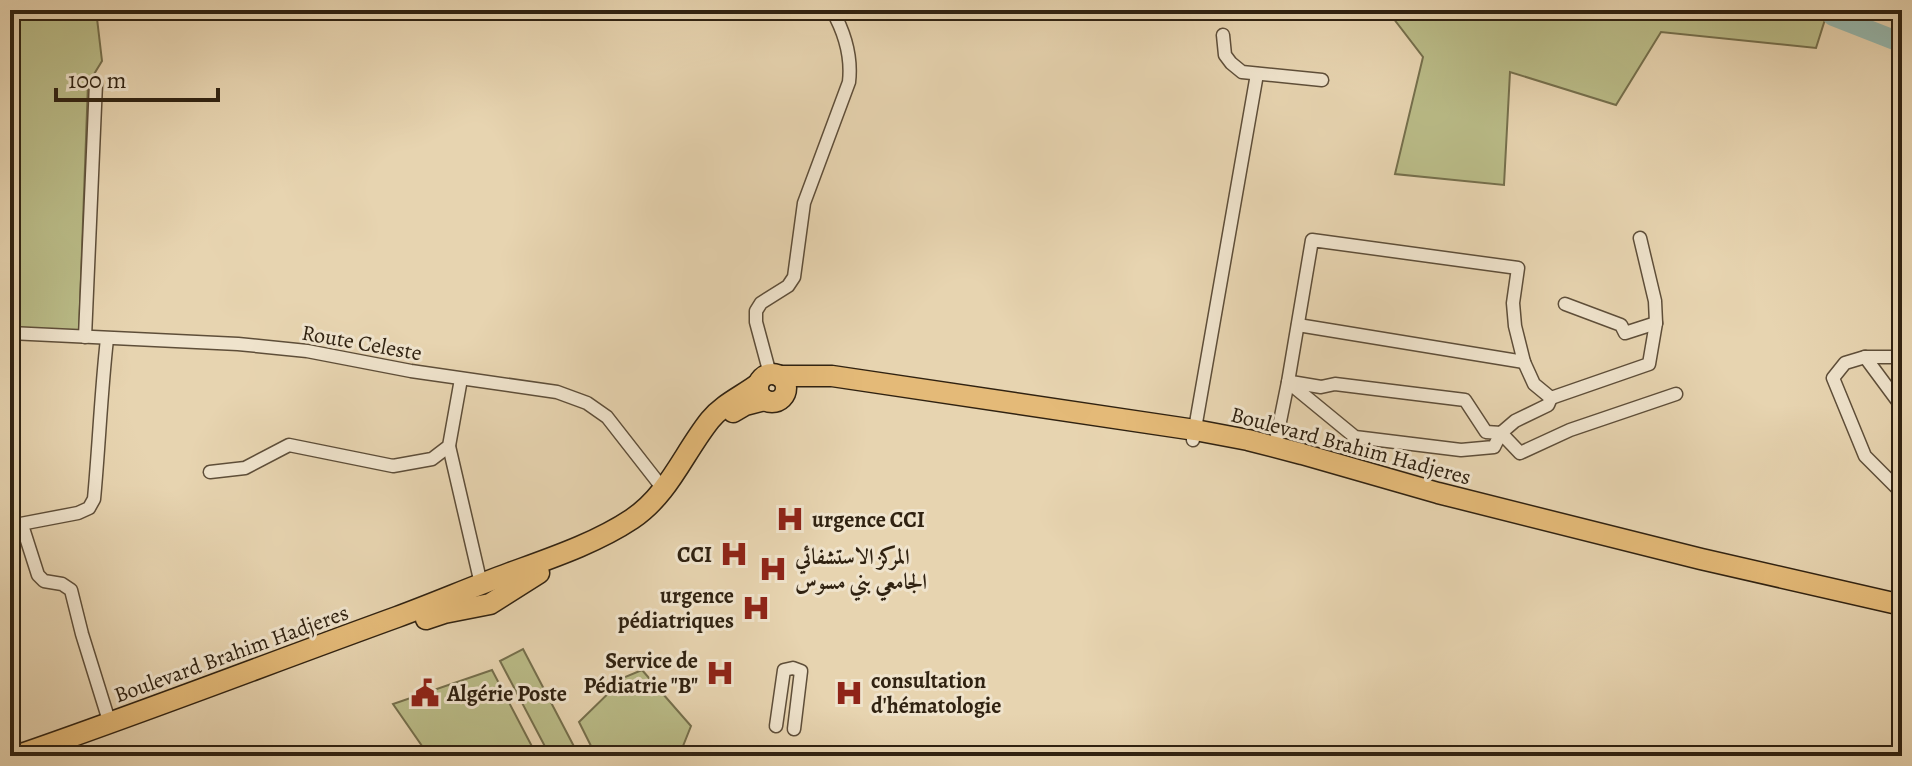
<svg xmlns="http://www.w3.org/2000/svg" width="1912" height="766" viewBox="0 0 1912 766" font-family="Alegreya,Amiri,serif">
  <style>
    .green { fill: #babc88; stroke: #756f4c; stroke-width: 2 }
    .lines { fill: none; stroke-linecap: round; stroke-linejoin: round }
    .river { stroke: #97b8ae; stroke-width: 20 }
    .minor-casing { stroke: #5e4e39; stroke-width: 15 }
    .primary-casing { stroke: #302211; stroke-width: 23 }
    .minor { stroke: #efe3cc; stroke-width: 12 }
    .primary { stroke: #e4ba78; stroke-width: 20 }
    .labels { text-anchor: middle; stroke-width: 6; stroke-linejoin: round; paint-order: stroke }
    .street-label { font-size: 22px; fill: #302211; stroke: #efe3cc }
    .poi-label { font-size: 22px; font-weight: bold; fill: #302211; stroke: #efe3cc; text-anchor: start }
  </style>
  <rect width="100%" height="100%" fill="#e7d4b0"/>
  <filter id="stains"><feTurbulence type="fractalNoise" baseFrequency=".0025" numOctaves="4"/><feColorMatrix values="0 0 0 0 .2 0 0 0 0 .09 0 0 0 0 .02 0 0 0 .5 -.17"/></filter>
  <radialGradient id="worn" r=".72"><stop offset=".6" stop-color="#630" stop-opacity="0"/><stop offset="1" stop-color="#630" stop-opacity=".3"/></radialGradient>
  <g class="green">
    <path d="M10,10H96L102,61L88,84L79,332L10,328Z"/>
    <path d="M1387,10H1828L1816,48L1661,32L1616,105L1510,72L1504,185L1395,174L1423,57Z"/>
    <path d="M523,649L579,756H550L500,661Z"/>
    <path d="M492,670L537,756H429L393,704Z"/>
    <path d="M642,670L691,726L679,756H596L579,722L625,677Z"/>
  </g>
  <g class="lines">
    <path class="river" d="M1827,10L1833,16L1902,43"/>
    <defs>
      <g id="minor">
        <path d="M1223,35L1225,55L1231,63L1242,72L1322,80"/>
        <path d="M1565,304L1621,325L1625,333L1656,323"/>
        <path d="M1298,325L1524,362"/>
        <path d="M10,333L238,344L307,351L411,371L557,392L587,403L607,417L664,490"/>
        <path d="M85,337L96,83"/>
        <path d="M1865,357L1902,407"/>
        <path d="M1902,357H1865L1845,363L1833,378L1865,456L1902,493"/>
        <path d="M770,374L756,322V311L761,303L788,286L794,277L804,203L849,82C852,56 845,33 832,10"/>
        <path d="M1288,382L1355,437L1461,450L1494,447L1501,433L1520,453L1570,430L1676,394"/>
        <path d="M1291,382L1321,387L1335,384L1465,400L1486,432L1501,433L1515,421L1548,405L1551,398"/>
        <path d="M1193,440L1257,74"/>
        <path d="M449,446L481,584"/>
        <path d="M1275,446L1288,382L1312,240L1518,268L1513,303L1515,326L1524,362L1534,384L1551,398L1649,364L1656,323L1655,301L1640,238"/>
        <path d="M210,472L245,468L289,445L393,466L432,459L449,446L461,379"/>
        <path d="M22,525L38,575L44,581L62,584L71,590L82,634L110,724"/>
        <path d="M10,526L78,513L89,508L94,499C99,446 101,392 107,339"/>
        <path d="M10,721L16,756"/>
        <path d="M776,726L784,670L793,668L801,671L794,729"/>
      </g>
      <g id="primary">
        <circle cx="772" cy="388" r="14"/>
        <path d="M779,376H832L1195,430L1248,440L1302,454L1438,493L1701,559L1902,605"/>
        <path d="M733,412L745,405L765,400"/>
        <path d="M426,619L444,613L490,604L539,573"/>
        <path d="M16,756C144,712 270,663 397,617C435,603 472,587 510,573C551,558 596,543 632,519C669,494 683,454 710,420C723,404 742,396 758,384"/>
      </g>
    </defs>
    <use href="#minor" class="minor-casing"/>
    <use href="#primary" class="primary-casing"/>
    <use href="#minor" class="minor"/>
    <use href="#primary" class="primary"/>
  </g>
  <defs>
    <symbol id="hospital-bare" viewBox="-9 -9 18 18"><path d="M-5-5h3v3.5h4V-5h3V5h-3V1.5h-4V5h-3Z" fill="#8f2418" stroke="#efe3cc" stroke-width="2.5" paint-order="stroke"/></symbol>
    <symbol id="civic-bare" viewBox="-9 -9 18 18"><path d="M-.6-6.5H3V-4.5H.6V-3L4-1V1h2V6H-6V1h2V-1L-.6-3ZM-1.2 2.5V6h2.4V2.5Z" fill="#8f2418" stroke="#efe3cc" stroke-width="2.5" paint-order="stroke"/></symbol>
  </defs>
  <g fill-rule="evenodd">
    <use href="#hospital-bare" x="770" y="499" width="40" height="40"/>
    <use href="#hospital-bare" x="714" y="534" width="40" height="40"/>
    <use href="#hospital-bare" x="753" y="549" width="40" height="40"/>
    <use href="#hospital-bare" x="736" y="588" width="40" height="40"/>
    <use href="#hospital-bare" x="700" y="653" width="40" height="40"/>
    <use href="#civic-bare" x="405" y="673" width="40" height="40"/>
    <use href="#hospital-bare" x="829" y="673" width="40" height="40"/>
  </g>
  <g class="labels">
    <g class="street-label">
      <text transform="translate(362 342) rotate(10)" y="8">Route Celeste</text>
      <text transform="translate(1351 445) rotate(15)" y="8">Boulevard Brahim Hadjeres</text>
      <text transform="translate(231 653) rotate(-20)" y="8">Boulevard Brahim Hadjeres</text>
    </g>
    <g class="poi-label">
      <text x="812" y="527">urgence CCI</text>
      <text x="712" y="562" text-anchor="end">CCI</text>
      <text x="795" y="564">المركز الاستشفائي<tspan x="795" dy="25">الجامعي بني مسوس</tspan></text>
      <text x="734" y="603" text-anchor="end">urgence<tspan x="734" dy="25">pédiatriques</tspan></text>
      <text x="698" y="668" text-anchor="end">Service de<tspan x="698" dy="25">Pédiatrie "B"</tspan></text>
      <text x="871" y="688">consultation<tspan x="871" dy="25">d'hématologie</tspan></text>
      <text x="447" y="701">Algérie Poste</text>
    </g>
  </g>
  <rect width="1912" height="766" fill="none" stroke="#e7d4b0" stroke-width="40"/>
  <rect x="12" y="12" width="1888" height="742" fill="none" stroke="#302211" stroke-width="4"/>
  <rect x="20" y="20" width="1872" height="726" fill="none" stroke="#302211" stroke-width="2"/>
  <path d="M56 88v12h162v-12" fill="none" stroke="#302211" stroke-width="4"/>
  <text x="68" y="88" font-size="24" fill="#302211" stroke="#efe3cc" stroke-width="6" paint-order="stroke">100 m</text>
  <rect width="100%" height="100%" filter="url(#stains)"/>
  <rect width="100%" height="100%" fill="url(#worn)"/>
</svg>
